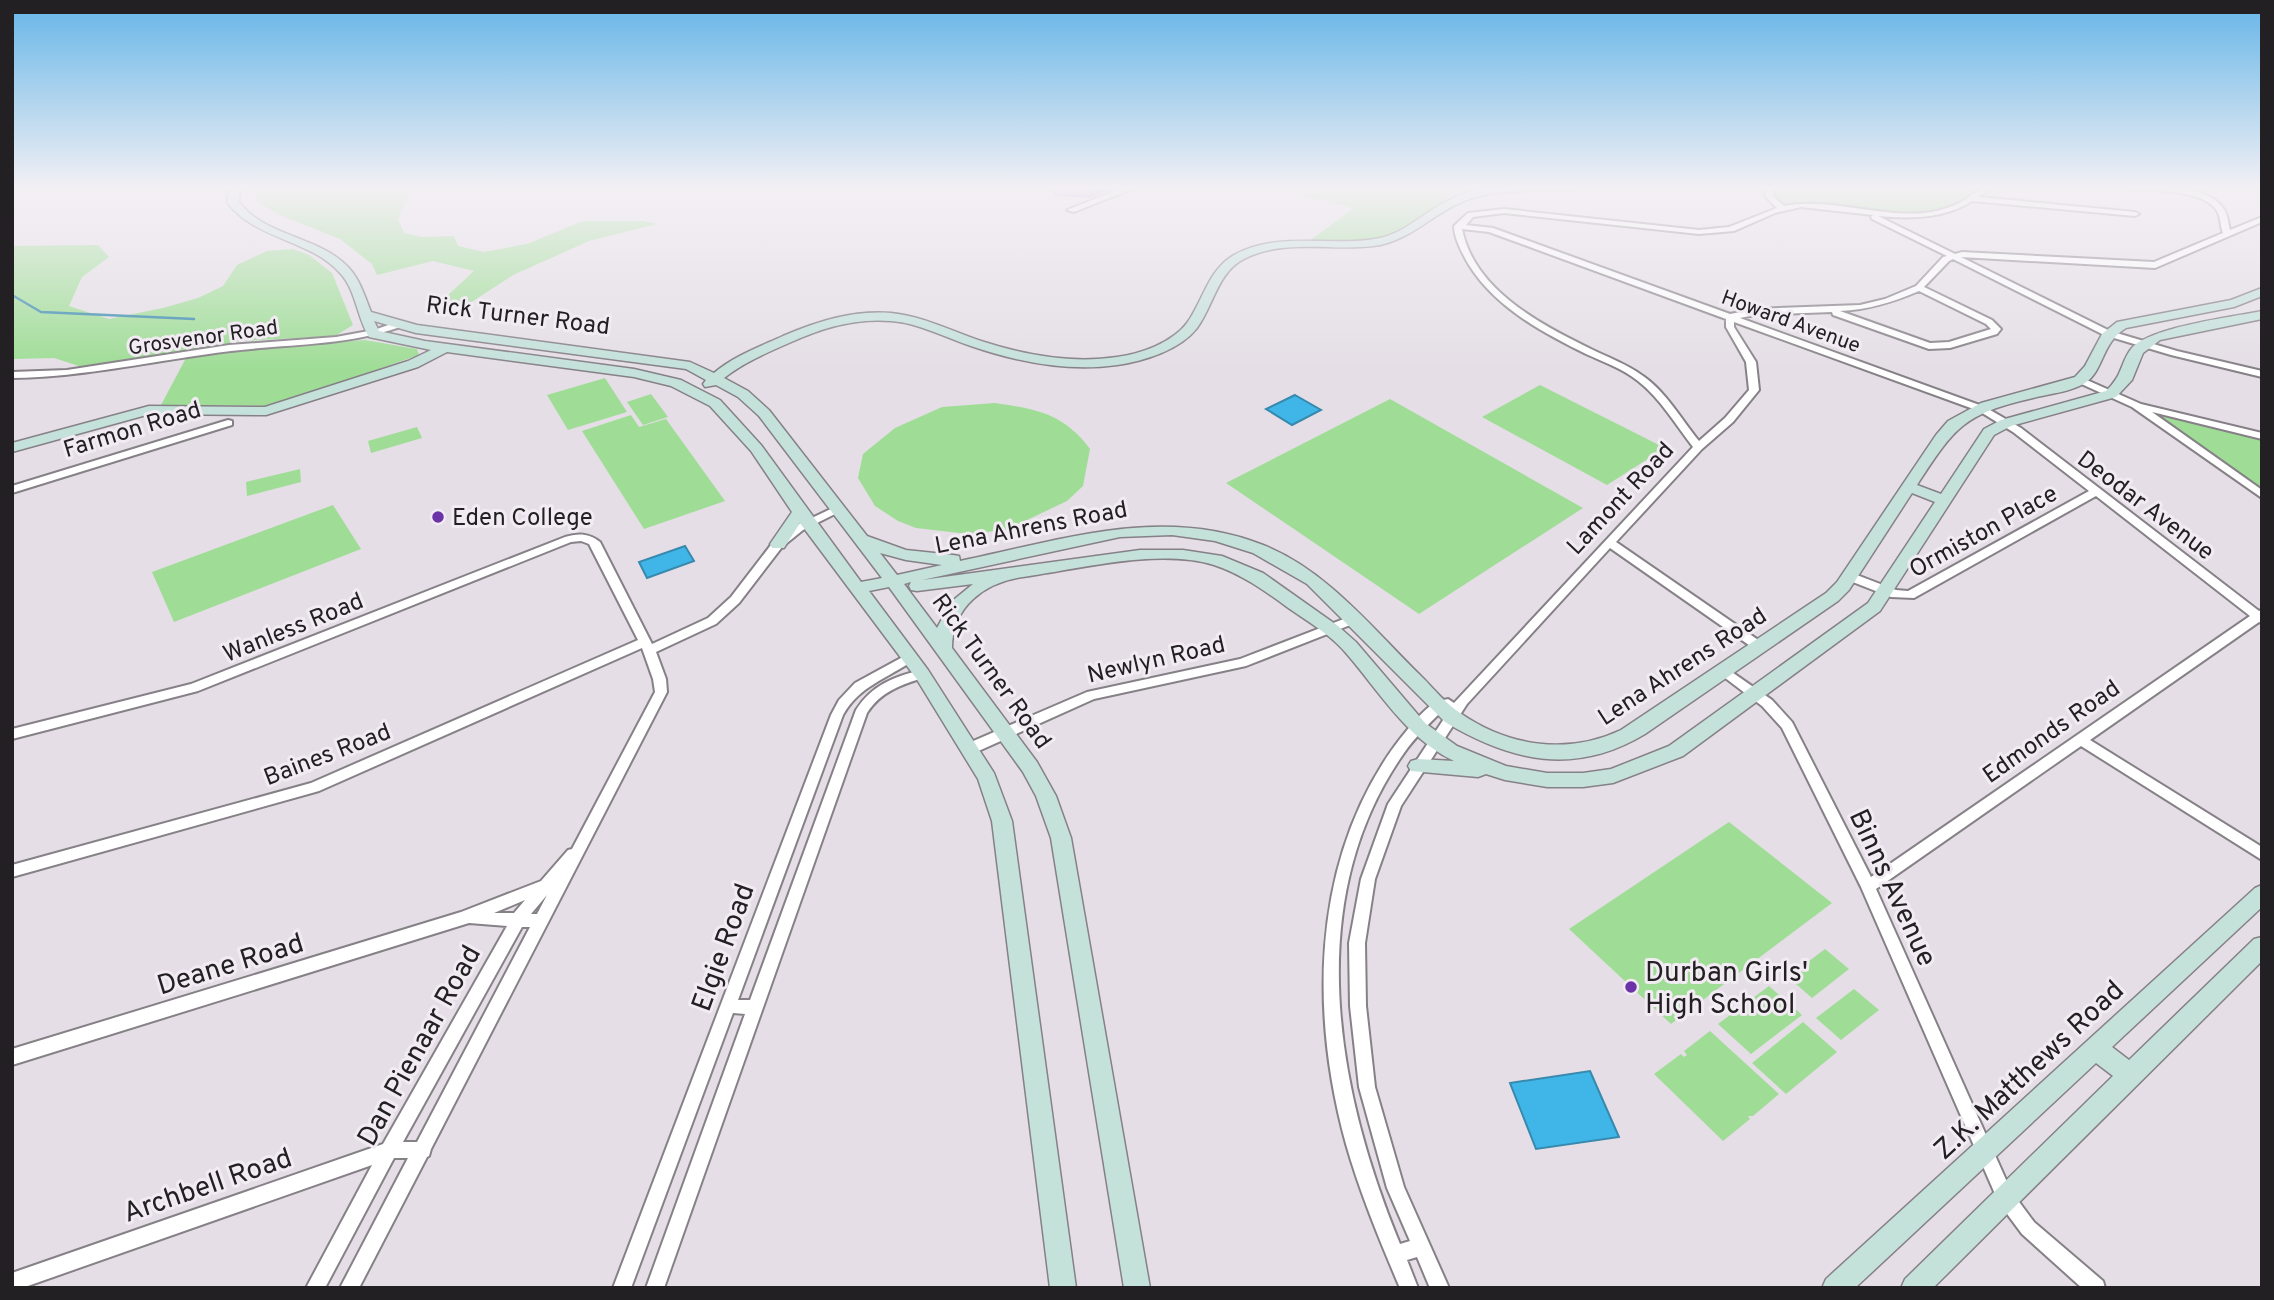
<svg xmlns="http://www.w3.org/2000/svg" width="2274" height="1300" viewBox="0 0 2274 1300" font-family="Overpass,sans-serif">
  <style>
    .green { fill: #9fdd96 }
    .water { fill: #40b6e8; stroke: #3789ad; stroke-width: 2 }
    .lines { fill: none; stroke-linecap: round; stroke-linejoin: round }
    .stream { stroke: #3789ad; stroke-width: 2.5 }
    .street-casing { stroke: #868087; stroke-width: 4 }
    .secondary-casing { stroke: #868087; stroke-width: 3 }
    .street { fill: #fff; fill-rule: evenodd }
    .secondary { fill: #c4e1da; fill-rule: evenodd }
    .wall { fill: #a07ac1 }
    .shaded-wall { fill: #82639d }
    .poi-dot { fill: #6c33a9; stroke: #f2ebf3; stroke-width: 2.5 }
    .labels { text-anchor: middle; stroke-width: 6; stroke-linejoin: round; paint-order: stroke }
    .far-street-label { font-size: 21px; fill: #232023; stroke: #f2ebf3 }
    .street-label { font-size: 24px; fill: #232023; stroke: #f2ebf3 }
    .poi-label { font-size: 24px; fill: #232023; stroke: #f2ebf3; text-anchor: start }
    .near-street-label { font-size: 28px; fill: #232023; stroke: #f2ebf3 }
    .near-poi-label { font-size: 28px; fill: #232023; stroke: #f2ebf3; text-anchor: start }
  </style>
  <rect width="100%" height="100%" fill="#e5dee6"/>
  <g class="green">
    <path d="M252,187H412L398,219L404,233L422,237L454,236L458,246L484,252L527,244L583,221H643L657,224L589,241L513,275L470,303L447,304L448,295L474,271L433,261L377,275L372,264L340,239L280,215L259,203Z"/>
    <path d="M1266,187H1449C1447,191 1446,198 1443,202C1415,246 1349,242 1304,245L1354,208Z"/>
    <path d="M1768,187H1985C1908,242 1853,193 1773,209L1766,194Z"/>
    <path d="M98,245L109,257L82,277L69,306L109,319L163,308L198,298L223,286L237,265L267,251L293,249L309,255L332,273L353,325L335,336L240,341L106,365L82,367L54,358L12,359V246Z"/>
    <path d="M365,340L417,349L419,355L272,406L161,405L186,358L244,348Z"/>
    <path d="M605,378L627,412L568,430L547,395Z"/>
    <path d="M1540,385L1665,448L1607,485L1482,417Z"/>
    <path d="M651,394L668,417L643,425L627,402Z"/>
    <path d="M1390,399L1583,508L1419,614L1226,483Z"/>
    <path d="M995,403C1037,409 1064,414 1090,449L1083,486L1067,501L1006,530L968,534L916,528L898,521L875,506L858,478L863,454L895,428L942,407Z"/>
    <path d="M631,415L639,427L666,419L725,501L644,529L582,431Z"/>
    <path d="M2158,415L2262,440V493L2157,416Z"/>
    <path d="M417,427L422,438L371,453L368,441Z"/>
    <path d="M300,469L301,482L247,496L246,482Z"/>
    <path d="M333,505L361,549L174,622L152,572Z"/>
    <path d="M1729,822L1832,903L1671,1024L1569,929Z"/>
    <path d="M1825,949L1849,969L1812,998L1788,977Z"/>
    <path d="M1769,986L1802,1015L1751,1054L1718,1024Z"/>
    <path d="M1854,989L1879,1010L1841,1040L1816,1018Z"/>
    <path d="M1803,1022L1837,1052L1786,1094L1752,1063Z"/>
    <path d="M1710,1031L1779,1094L1753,1116H1748L1750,1119L1723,1141L1654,1074L1681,1054L1684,1057L1687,1055L1684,1051Z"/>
  </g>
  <g class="water">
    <path d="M1295,395L1321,410L1292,425L1266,409Z"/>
    <path d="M685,546L694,561L647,578L639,562Z"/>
    <path d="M1590,1071L1619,1137L1536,1149L1510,1083Z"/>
  </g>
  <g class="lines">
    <path class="stream" d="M12,295L41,312L194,319"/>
    <defs>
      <g id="street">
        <path d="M1125,187H1137L1074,212L1067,210Z"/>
        <path d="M1766,187H1774L1773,196L1784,206C1829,197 1877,217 1924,213C1933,212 1946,209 1955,205C1969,199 1978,187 1994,187L1978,197L2135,212L2139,214L2135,216L1972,201C1944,219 1910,219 1878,216L1955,254L1962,252L2154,262L2223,233C2220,226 2221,217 2217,211C2205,189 2152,191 2130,189L2126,187C2153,187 2206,183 2223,208C2228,214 2228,223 2230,230L2262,217V222L2155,268L1961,257L2110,331L2177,351L2262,371V377L2171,355L2104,335L1953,259L1949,261L1924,287L1992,320L2001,329L1997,334L1950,348L1929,349L1833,315L1832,312L1755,315L1740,318L1985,407L2021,428L2259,611L2262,610V623L2259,622L2090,740L2262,847V860L2081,746L1876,889L2011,1191L2034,1222L2103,1281L2105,1288H2082L2022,1234L1999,1203L1861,887L1782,728L1762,706L1716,671L1718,668H1726L1772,700L1792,722L1871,877L2250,616L2096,496L1914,598L1891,597L1845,579L1843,576L1849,572L1896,590L1908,591L2089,491L2013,432L1979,411L1734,322V327L1756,362L1759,390L1733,422L1702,449L1616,542L1764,644L1766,647L1764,650H1756L1610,548L1467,704L1401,806L1375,879L1365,943L1366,1006L1375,1087L1404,1187L1449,1288H1430L1417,1257L1407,1260L1418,1288H1400C1380,1241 1360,1193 1346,1144C1311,1017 1312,873 1385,760C1394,746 1423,707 1438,701C1440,700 1446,700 1448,699L1454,703L1693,447C1675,424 1661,399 1638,381C1623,369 1604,362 1586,354C1543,333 1495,307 1469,265C1462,253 1454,238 1454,226L1468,213L1504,209L1699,230L1729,227L1777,208L1765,196ZM1801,207L1873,215L1871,217L1872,219L1947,256L1943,257L1916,286L1885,299L1860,305L1755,309L1730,314L1493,228L1466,225L1473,217L1504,213L1699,234L1734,231L1775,213ZM1462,229L1489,232L1726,319V327L1746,362L1749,390L1725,418L1699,441C1681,419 1667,393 1643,376C1627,364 1609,358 1591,349C1540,324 1474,290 1462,229ZM1919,291L1986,324L1991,329L1949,342L1930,343L1840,311C1868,310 1893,302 1919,291ZM1451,708L1388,804L1361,879L1349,943L1350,1006L1359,1087L1387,1188L1410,1241L1400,1244C1336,1089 1301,900 1404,753C1415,737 1430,723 1444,709Z"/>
        <path d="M397,322L401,325L400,327C345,346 288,344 231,351C157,360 86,377 12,378V372L67,370L229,345L336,337L374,330Z"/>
        <path d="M2080,377L2141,404L2262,433V439L2152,412L2262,490V498L2132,407L2077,382L2075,380Z"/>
        <path d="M228,420L232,421V425L12,493V486Z"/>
        <path d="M837,506L842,509L841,511L803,530L782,547L739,603L716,624L656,652L666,679L667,692L431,1149L429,1156L427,1157L359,1288H340L408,1158H394L325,1288H306L372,1165L22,1288H12V1273L383,1144L507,926L469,923L12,1065V1049L461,912L541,881L568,850L572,849L655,692L653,679L642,648L319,791L12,877V865L311,783L638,640L589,544L581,541L571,542L198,691L12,739V729L191,684L565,537C578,533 589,533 600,542L652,644L708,618L731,597L774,541L795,526ZM547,895L537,914H531ZM525,900L514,913H494ZM522,927H530L417,1142H403Z"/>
        <path d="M1354,615L1358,616L1360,619L1358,622L1246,666L1094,699L974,753H964L962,749L964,745L1087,692L1240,659Z"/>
        <path d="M910,653L914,654L916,657L914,660C888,678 859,686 843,715L738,1000H750L856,710C872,685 895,676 922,670L928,674L926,677C903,684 881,691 867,713L664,1288H646L745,1014L733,1013L631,1288H613L831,715L839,700L855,683Z"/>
      </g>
      <g id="secondary">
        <path d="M230,187H240L239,202C265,237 320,236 349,268C360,280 365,297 371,312L417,325L690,362L714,373C734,356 759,347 783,336C818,321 853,310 891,313C923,316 951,331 981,341C1024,355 1072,364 1117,357C1140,354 1172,343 1187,323C1203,301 1208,270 1234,255C1279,230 1332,248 1380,238C1407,232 1425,211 1449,200C1488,180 1537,187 1579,187L1574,190C1538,193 1498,187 1464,201C1434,213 1413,238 1380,245C1336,253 1286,237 1244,259C1217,273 1214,305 1197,328C1180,350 1144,361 1117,365C1069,372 1017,362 971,346C944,337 919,323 891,321C854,318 822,328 789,343C766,353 743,363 724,378L748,391L769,410L867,536L906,550L953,555L959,556L960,561C1061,540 1163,505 1263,545C1327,570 1374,630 1422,677C1434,689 1446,704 1460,713C1509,747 1568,755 1621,730L1826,593L1837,582L1936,435L1948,421L1981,403L2075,377L2085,366L2102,334L2117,322L2231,300L2262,288V296L2234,307L2126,328C2101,343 2104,371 2085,383C2071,392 2048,394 2033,398C1963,414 1955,427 1917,485L1941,494L1984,429L2001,420L2106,391C2123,375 2120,364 2131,349C2149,327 2232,317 2262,311V319L2160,340L2143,353L2132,380L2116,397L2011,426L1994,435L1880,611L1683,756L1613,783L1583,787H1547L1505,780L1486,774L1478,777L1411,771L1408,766L1411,761L1418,759L1454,761C1406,738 1379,691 1346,653C1330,634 1307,621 1287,607C1264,590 1241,574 1214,565C1158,548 1080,569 1023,577C986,582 952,606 952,648L1037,762L1056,796L1071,838L1150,1288H1124L1051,838L1036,796L1023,772L889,587L869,591L928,670L994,773L1012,821L1076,1288H1050L992,821L978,779L916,678L800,523L784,548H772L770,544L792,512L751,451L710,406L671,386L634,377L447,352L418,367L266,415L150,414L12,452V443L149,406L265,407L408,361L431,350L369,337C357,317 356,290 340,273C310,239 255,240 227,202ZM374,321L416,333L686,369L706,380L703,384L705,387L716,385L738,397L759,416L882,578L861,582L761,445L720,400L681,380L634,369L425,341L379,331ZM1912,493L1935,502L1868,603L1669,746L1611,769L1583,773H1547L1506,766L1457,746L1425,723L1356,642L1338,626L1263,573L1222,556L1183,550H1140L922,580L1120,537L1172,535L1215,541L1253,553L1307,584L1445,722C1512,762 1575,776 1645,734L1838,601L1849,590ZM880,553L906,560L942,565L897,575ZM911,582L909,586L911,590L917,591L973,584L951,602L937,628L904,584Z"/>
        <path d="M2262,885V907L2112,1047L2129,1060L2254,939L2262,937V961L1933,1288H1901L1905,1279L2113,1076L2096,1063L1855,1288H1822L1826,1279L2255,888Z"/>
      </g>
    </defs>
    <use href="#street" class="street-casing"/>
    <use href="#secondary" class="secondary-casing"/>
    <use href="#street" class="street"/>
    <use href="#secondary" class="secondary"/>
  </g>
  <path class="wall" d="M1053,187H1117L1089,198L1054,196Z"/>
  <path class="shaded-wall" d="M1089,187H1117L1089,198Z"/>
  <linearGradient id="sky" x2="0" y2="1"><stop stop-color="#65b5e8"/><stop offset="0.51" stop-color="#f3f0f4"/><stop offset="1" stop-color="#f3f0f4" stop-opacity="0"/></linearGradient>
  <rect width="2274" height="369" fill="url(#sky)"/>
  <g class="poi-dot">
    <circle cx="438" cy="517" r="7"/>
    <circle cx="1631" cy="987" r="7"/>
  </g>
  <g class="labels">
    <g class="far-street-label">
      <text transform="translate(1791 321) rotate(20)" y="7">Howard Avenue</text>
      <text transform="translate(203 337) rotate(-8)" y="7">Grosvenor Road</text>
    </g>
    <g class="street-label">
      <text transform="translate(518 315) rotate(7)" y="8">Rick Turner Road</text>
      <text transform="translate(132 429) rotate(-17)" y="8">Farmon Road</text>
      <text transform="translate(1620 498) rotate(-47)" y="8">Lamont Road</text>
      <text transform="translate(2146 505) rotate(37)" y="8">Deodar Avenue</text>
      <text transform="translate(1031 527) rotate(-11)" y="8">Lena Ahrens Road</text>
      <text transform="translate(1983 531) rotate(-29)" y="8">Ormiston Place</text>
      <text transform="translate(293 627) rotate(-22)" y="8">Wanless Road</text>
      <text transform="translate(1156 659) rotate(-13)" y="8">Newlyn Road</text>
      <text transform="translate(1682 666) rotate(-33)" y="8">Lena Ahrens Road</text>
      <text transform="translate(992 671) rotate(54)" y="8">Rick Turner Road</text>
      <text transform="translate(2051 731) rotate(-35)" y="8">Edmonds Road</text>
      <text transform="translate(327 754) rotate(-21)" y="8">Baines Road</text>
    </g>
    <g class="poi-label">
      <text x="452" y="525">Eden College</text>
    </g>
    <g class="near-street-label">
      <text transform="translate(1894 887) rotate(65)" y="10">Binns Avenue</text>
      <text transform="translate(722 947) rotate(-70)" y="10">Elgie Road</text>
      <text transform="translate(230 963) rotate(-17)" y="10">Deane Road</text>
      <text transform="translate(418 1045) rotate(-61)" y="10">Dan Pienaar Road</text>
      <text transform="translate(2028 1069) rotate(-43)" y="10">Z.K. Matthews Road</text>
      <text transform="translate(207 1184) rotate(-19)" y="10">Archbell Road</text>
    </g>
    <g class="near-poi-label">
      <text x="1645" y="981">Durban Girls'<tspan x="1645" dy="32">High School</tspan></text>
    </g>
  </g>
  <rect width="2274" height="1300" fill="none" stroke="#232023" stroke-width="28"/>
</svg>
